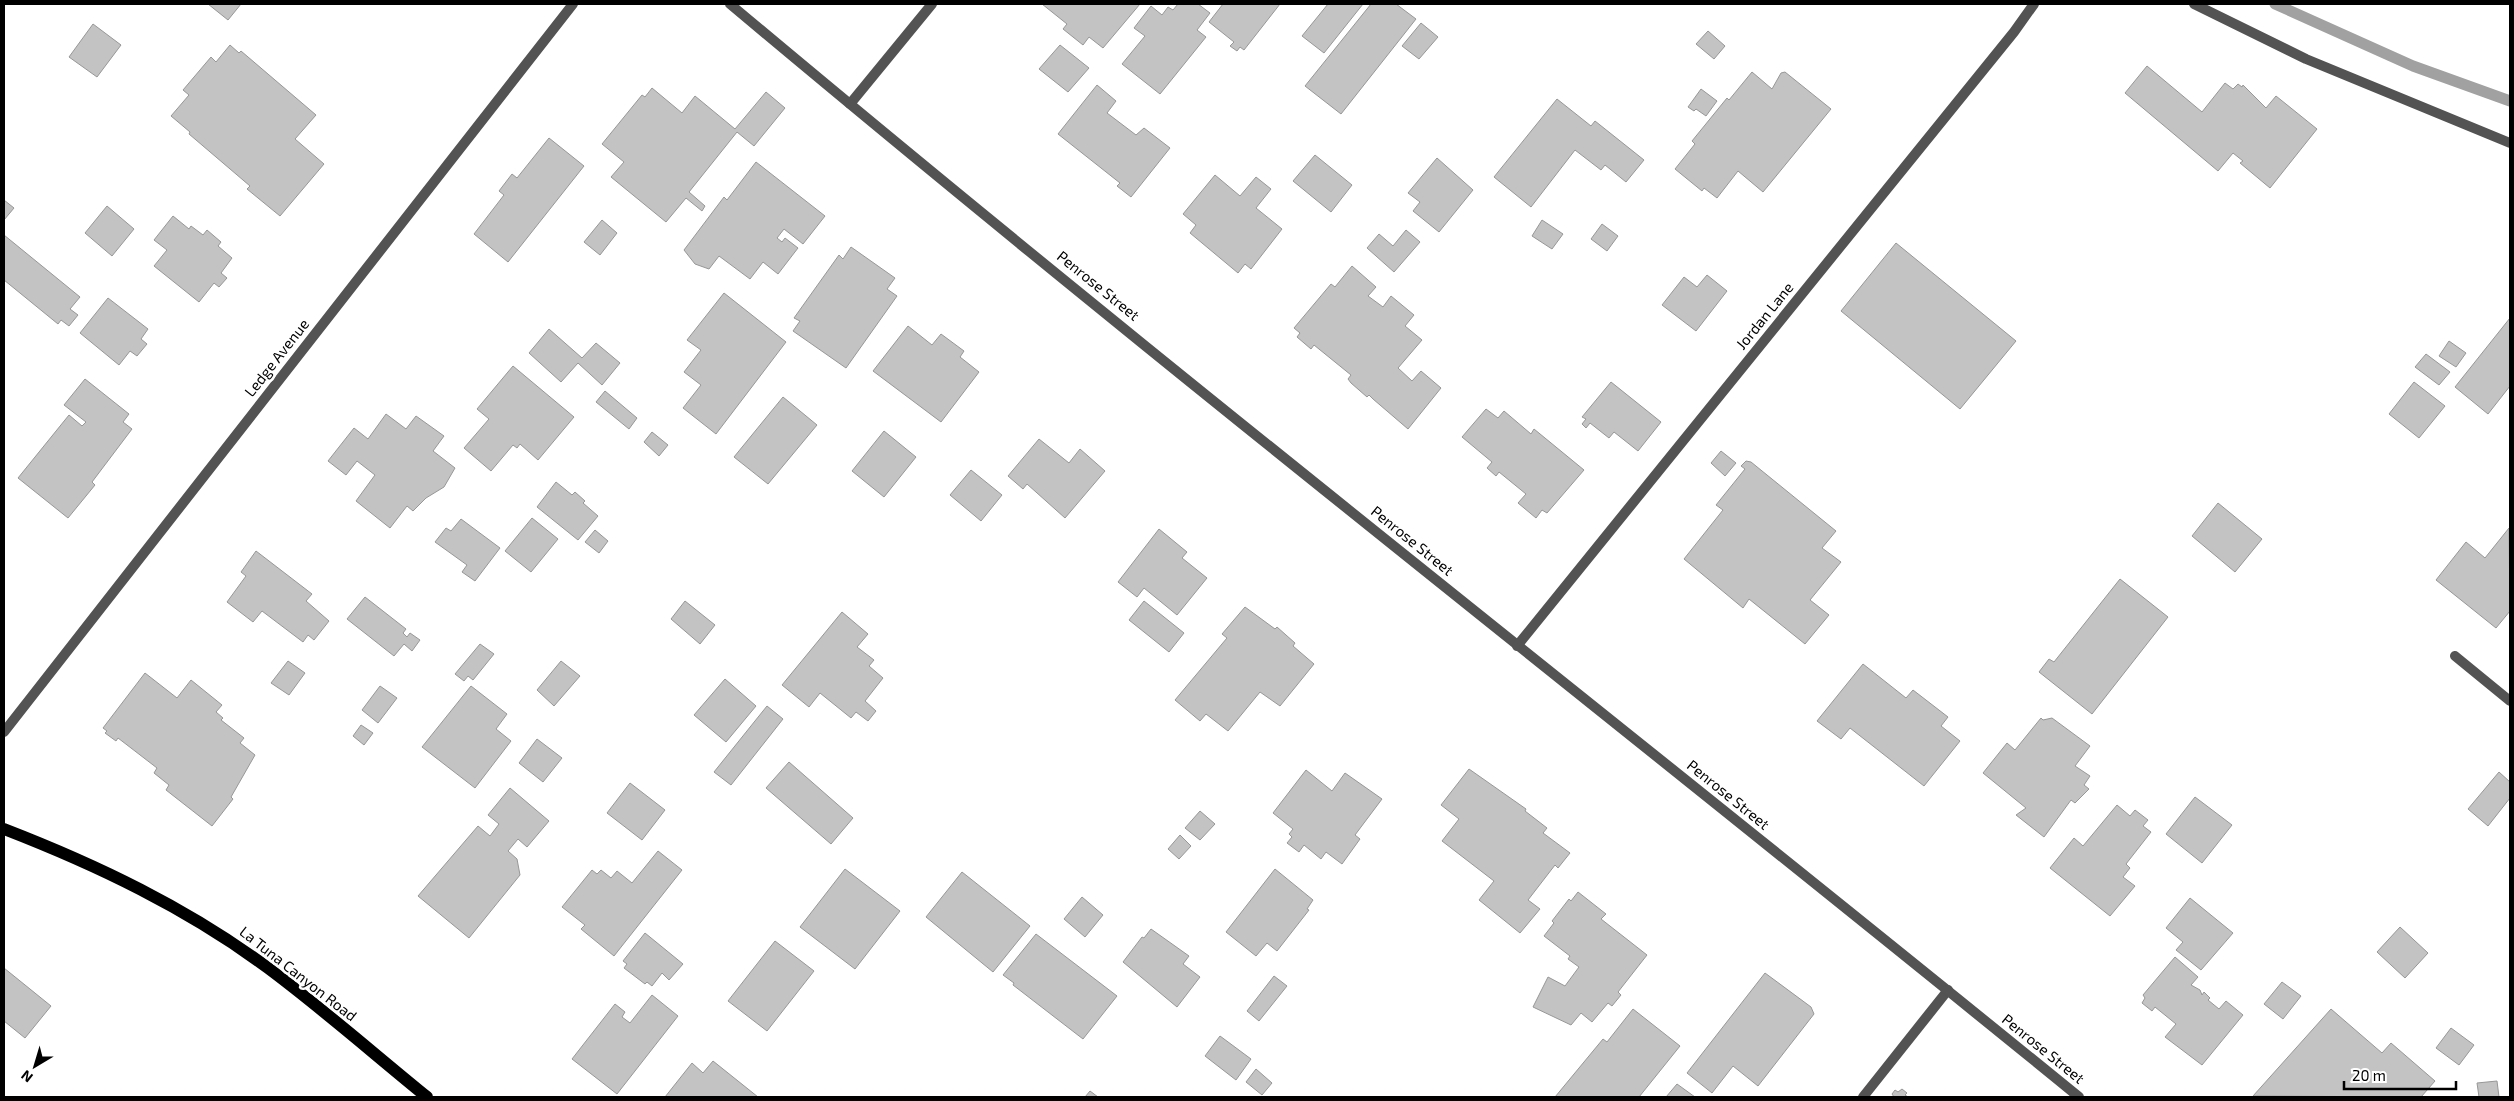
<svg xmlns="http://www.w3.org/2000/svg" width="2514" height="1101" viewBox="0 0 2514 1101" font-family="'Exo 2',sans-serif">
  <style>
    .lines { fill: none; stroke-linecap: round; stroke-linejoin: round }
    .stream { stroke: #a1a1a1; stroke-width: 11 }
    .building { fill: #c3c3c3; stroke: #979797 }
    .service { stroke: #535353; stroke-width: 10 }
    .minor { stroke: #535353; stroke-width: 10 }
    .primary { stroke: #000; stroke-width: 12 }
    .labels { text-anchor: middle; stroke-width: 5; stroke-linejoin: round; paint-order: stroke }
    .street-label { font-size: 15px; fill: #000; stroke: #fff }
  </style>
  <rect width="100%" height="100%" fill="#fff"/>
  <g class="lines">
    <path class="stream" d="M2275,4L2413,66L2510,101"/>
  </g>
  <g class="building">
    <path d="M208,4H241L228,20Z"/>
    <path d="M1042,4H1140L1103,48L1089,37L1083,45L1063,29L1067,24Z"/>
    <path d="M1178,4H1198L1210,13L1197,30L1206,37L1160,94L1122,64L1145,36L1134,28L1151,6L1162,15L1168,7L1173,10Z"/>
    <path d="M1223,4H1280L1244,50L1240,47L1237,51L1230,46L1234,42L1209,22Z"/>
    <path d="M1328,4H1363L1324,53L1302,36Z"/>
    <path d="M1371,4H1396L1416,19L1341,114L1305,86Z"/>
    <path d="M1421,23L1438,37L1419,59L1402,46Z"/>
    <path d="M93,24L121,45L97,77L69,57Z"/>
    <path d="M1708,31L1725,46L1714,59L1696,44Z"/>
    <path d="M230,45L239,53L241,51L316,115L295,139L324,164L280,216L247,189L250,186L189,134L190,132L171,116L189,95L183,90L211,57L216,62Z"/>
    <path d="M1060,45L1089,68L1068,92L1039,69Z"/>
    <path d="M2147,66L2202,112L2225,83L2233,89L2238,84L2242,87L2243,85L2266,108L2276,96L2317,129L2270,188L2240,163L2243,161L2233,153L2218,171L2125,93Z"/>
    <path d="M1752,72L1772,89L1781,73L1785,72L1831,109L1763,192L1738,171L1717,198L1704,188L1702,191L1675,169L1695,144L1692,141L1727,98L1729,100Z"/>
    <path d="M1097,85L1116,101L1107,113L1136,135L1144,128L1170,148L1131,197L1117,186L1120,183L1058,134Z"/>
    <path d="M652,88L682,113L695,96L735,129L766,92L785,108L754,146L737,132L689,192L705,206L702,211L686,198L666,222L611,177L624,162L602,144L642,95L645,97Z"/>
    <path d="M1701,89L1717,101L1706,116L1696,109L1694,111L1688,107Z"/>
    <path d="M1557,99L1591,126L1595,121L1644,160L1626,182L1605,165L1601,170L1575,150L1531,207L1494,177Z"/>
    <path d="M549,138L584,166L508,262L474,234L504,195L499,191L512,174L517,178Z"/>
    <path d="M1315,155L1352,185L1331,212L1293,181Z"/>
    <path d="M1437,158L1473,190L1439,232L1413,211L1420,202L1408,193Z"/>
    <path d="M756,162L825,216L803,244L784,229L777,238L782,242L785,238L798,248L778,274L763,262L750,279L719,256L709,269L695,264L684,250L724,197L727,200Z"/>
    <path d="M1215,175L1240,196L1256,177L1271,189L1256,208L1282,229L1251,269L1245,264L1238,273L1190,233L1196,225L1183,214Z"/>
    <path d="M4,200L14,208L4,220Z"/>
    <path d="M107,206L134,229L112,256L85,233Z"/>
    <path d="M173,216L189,229L191,226L203,235L207,230L221,242L218,246L232,258L221,273L227,278L219,287L214,283L199,302L154,266L167,250L154,240Z"/>
    <path d="M602,220L617,233L600,255L584,242Z"/>
    <path d="M1542,220L1563,234L1552,249L1532,236Z"/>
    <path d="M1602,224L1618,236L1607,251L1591,239Z"/>
    <path d="M1406,230L1420,242L1394,272L1367,248L1379,234L1393,246Z"/>
    <path d="M4,235L80,297L70,309L78,315L69,326L61,320L58,324L4,280Z"/>
    <path d="M1896,243L2016,341L1960,409L1841,311Z"/>
    <path d="M851,247L895,278L887,289L897,296L846,368L793,331L800,321L794,318L839,255L843,259Z"/>
    <path d="M1352,266L1376,287L1368,296L1383,307L1391,296L1414,315L1405,326L1422,340L1398,368L1412,381L1421,371L1441,388L1408,429L1373,399L1369,395L1367,397L1351,383L1348,379L1351,375L1314,345L1311,349L1297,337L1300,333L1294,328L1331,284L1335,287Z"/>
    <path d="M1707,275L1727,291L1696,331L1662,305L1684,277L1697,287Z"/>
    <path d="M724,293L786,342L716,434L683,408L701,385L684,372L701,350L687,340Z"/>
    <path d="M108,298L148,329L141,339L147,344L137,356L130,351L119,365L80,333Z"/>
    <path d="M2510,318V386L2488,414L2455,387Z"/>
    <path d="M908,326L932,345L941,334L964,351L960,357L979,372L941,422L873,371Z"/>
    <path d="M549,329L582,358L596,343L620,363L602,385L578,363L561,382L529,353Z"/>
    <path d="M2449,341L2466,353L2456,367L2439,356Z"/>
    <path d="M2426,354L2450,372L2439,385L2415,367Z"/>
    <path d="M513,366L574,417L538,460L520,444L517,448L513,445L491,471L464,448L489,419L477,409Z"/>
    <path d="M85,379L129,414L123,422L132,429L92,482L95,485L68,518L18,478L69,415L82,426L86,422L64,405Z"/>
    <path d="M1611,382L1661,422L1638,451L1614,432L1609,438L1590,423L1586,428L1582,424L1586,419L1582,417Z"/>
    <path d="M2414,382L2445,406L2419,438L2389,414Z"/>
    <path d="M605,391L637,418L629,429L596,402Z"/>
    <path d="M783,397L817,425L768,484L734,457Z"/>
    <path d="M1486,409L1498,418L1504,411L1531,434L1534,429L1584,470L1547,513L1542,510L1536,518L1518,503L1526,494L1499,472L1496,476L1487,468L1492,462L1462,437Z"/>
    <path d="M386,414L406,429L416,416L444,436L433,451L455,468L444,487L426,498L413,511L407,506L390,528L356,501L375,475L357,461L346,475L328,461L354,428L368,439Z"/>
    <path d="M884,431L916,457L884,497L852,471Z"/>
    <path d="M652,432L668,445L659,456L644,442Z"/>
    <path d="M1039,439L1069,463L1080,449L1105,471L1065,518L1027,484L1023,489L1008,476Z"/>
    <path d="M1721,451L1736,463L1725,476L1711,463Z"/>
    <path d="M1746,461L1751,462L1836,531L1822,548L1841,562L1810,600L1829,615L1805,644L1749,599L1743,608L1684,559L1723,510L1716,505L1745,469L1741,466Z"/>
    <path d="M971,470L1002,495L981,521L950,495Z"/>
    <path d="M556,482L572,495L575,492L585,501L583,503L598,516L578,540L537,507Z"/>
    <path d="M2218,503L2262,539L2235,572L2192,536Z"/>
    <path d="M532,518L558,539L531,572L505,551Z"/>
    <path d="M461,519L500,548L475,581L462,572L467,565L435,542L446,528L451,531Z"/>
    <path d="M2509,528L2510,611L2496,628L2436,580L2466,542L2485,558Z"/>
    <path d="M1159,529L1187,552L1182,558L1207,578L1177,615L1144,588L1137,597L1118,582Z"/>
    <path d="M595,530L608,541L599,553L585,542Z"/>
    <path d="M256,551L312,594L306,601L329,621L314,640L308,635L303,642L262,611L253,622L227,602L246,576L241,572Z"/>
    <path d="M2120,579L2168,617L2092,714L2039,672L2049,659L2054,662Z"/>
    <path d="M365,597L406,629L403,633L407,637L410,633L420,640L412,651L404,644L394,656L347,619Z"/>
    <path d="M685,601L715,625L700,644L671,619Z"/>
    <path d="M1144,601L1184,633L1169,652L1129,620Z"/>
    <path d="M1245,607L1275,629L1277,627L1295,643L1293,646L1314,664L1280,706L1260,692L1228,731L1206,714L1200,721L1175,700L1227,638L1222,634Z"/>
    <path d="M842,612L868,634L857,647L874,660L869,666L883,678L865,701L876,711L868,721L856,712L851,718L820,693L809,707L782,685Z"/>
    <path d="M480,644L494,654L473,680L468,676L464,681L455,674Z"/>
    <path d="M288,661L305,673L289,695L271,683Z"/>
    <path d="M561,661L580,676L554,706L537,690Z"/>
    <path d="M1863,664L1906,698L1913,690L1948,717L1941,726L1960,741L1924,786L1850,728L1841,739L1817,721Z"/>
    <path d="M145,673L177,698L191,680L222,705L216,712L223,718L221,720L244,738L240,743L255,755L231,797L233,799L212,826L166,790L169,785L154,773L157,768L118,738L116,741L105,733L107,731L103,728Z"/>
    <path d="M725,679L756,706L726,742L694,715Z"/>
    <path d="M380,686L397,698L378,723L362,710Z"/>
    <path d="M471,686L507,714L496,729L511,741L475,788L422,747Z"/>
    <path d="M767,706L783,719L731,785L714,772Z"/>
    <path d="M2041,718L2043,720L2052,718L2090,746L2075,766L2090,776L2084,785L2089,789L2075,803L2071,800L2044,837L2016,815L2026,808L1983,773L2007,743L2015,750Z"/>
    <path d="M361,725L373,733L364,745L353,736Z"/>
    <path d="M537,739L562,758L543,782L519,763Z"/>
    <path d="M789,762L853,818L831,844L766,788Z"/>
    <path d="M1469,769L1526,809L1525,811L1547,828L1543,833L1570,853L1558,868L1555,865L1528,900L1540,909L1520,933L1479,900L1494,881L1442,841L1459,819L1441,805Z"/>
    <path d="M1306,770L1332,791L1345,773L1382,799L1355,835L1360,839L1342,864L1326,852L1321,859L1304,845L1299,852L1287,843L1292,837L1289,834L1293,829L1273,813Z"/>
    <path d="M2499,772L2510,782V798L2488,826L2468,809Z"/>
    <path d="M630,783L665,810L642,840L607,813Z"/>
    <path d="M510,788L549,821L527,847L518,839L508,851L517,859L520,875L469,938L418,896L478,826L490,836L499,824L488,815Z"/>
    <path d="M2195,797L2232,825L2202,863L2166,834Z"/>
    <path d="M2117,805L2130,816L2135,810L2148,820L2143,826L2151,832L2126,864L2130,868L2123,877L2135,886L2110,916L2050,868L2074,838L2083,846Z"/>
    <path d="M1200,811L1215,824L1200,840L1185,828Z"/>
    <path d="M1180,835L1191,846L1179,859L1168,849Z"/>
    <path d="M658,851L682,870L614,956L581,929L585,925L562,907L592,870L597,874L601,870L611,878L617,871L632,883Z"/>
    <path d="M845,869L900,911L855,969L800,927Z"/>
    <path d="M1275,869L1313,900L1307,909L1309,910L1277,951L1267,943L1256,956L1226,932Z"/>
    <path d="M962,872L1030,926L993,972L926,917Z"/>
    <path d="M1578,892L1606,914L1601,919L1647,955L1618,992L1621,995L1612,1006L1608,1003L1592,1022L1581,1013L1571,1025L1533,1007L1548,977L1565,986L1579,967L1568,959L1570,956L1544,936L1554,923L1552,921L1569,899L1571,901Z"/>
    <path d="M1082,897L1103,915L1085,937L1064,919Z"/>
    <path d="M2190,898L2233,933L2201,970L2176,950L2183,942L2166,928Z"/>
    <path d="M2400,927L2428,953L2405,978L2377,952Z"/>
    <path d="M1151,929L1189,956L1183,964L1200,977L1177,1007L1123,962L1142,937L1144,938Z"/>
    <path d="M645,933L683,964L669,980L662,973L652,986L647,982L645,984L624,968L627,964L623,961Z"/>
    <path d="M1036,934L1117,996L1083,1039L1013,985L1014,983L1003,975Z"/>
    <path d="M775,941L814,971L767,1031L728,1001Z"/>
    <path d="M2175,957L2198,977L2191,985L2200,990L2202,995L2204,992L2210,998L2208,1000L2219,1009L2226,1001L2243,1015L2202,1065L2165,1037L2176,1024L2155,1007L2152,1011L2142,1003L2145,998L2143,995Z"/>
    <path d="M4,968L51,1006L25,1038L4,1021Z"/>
    <path d="M1765,973L1811,1007L1814,1014L1758,1086L1733,1066L1712,1093L1687,1073Z"/>
    <path d="M1274,976L1287,986L1259,1021L1247,1011Z"/>
    <path d="M2282,982L2301,996L2283,1019L2264,1004Z"/>
    <path d="M652,995L678,1016L617,1094L572,1059L615,1004L625,1012L622,1017L630,1023Z"/>
    <path d="M1633,1009L1680,1046L1639,1097H1555L1603,1039L1607,1042Z"/>
    <path d="M2331,1009L2382,1053L2391,1043L2435,1081L2421,1097L2253,1096Z"/>
    <path d="M2451,1028L2474,1045L2459,1065L2436,1048Z"/>
    <path d="M1220,1036L1251,1059L1236,1080L1205,1056Z"/>
    <path d="M713,1061L758,1097H665L692,1063L703,1073Z"/>
    <path d="M1256,1069L1272,1083L1262,1095L1246,1082Z"/>
    <path d="M2497,1081L2499,1097H2479L2477,1083Z"/>
    <path d="M1677,1084L1695,1097H1666Z"/>
    <path d="M1902,1089L1907,1093L1905,1095L1908,1097H1894L1892,1094L1895,1090L1898,1092Z"/>
    <path d="M1090,1091L1098,1097H1085Z"/>
  </g>
  <g class="lines">
    <g class="service">
      <path d="M2194,4L2306,59L2510,143"/>
      <path d="M850,104L932,4"/>
      <path d="M2455,656L2510,701"/>
      <path d="M1863,1097L1948,990"/>
    </g>
    <g class="minor">
      <path d="M730,4C1173,376 1631,732 2079,1097"/>
      <path d="M1517,646L2014,32L2034,4"/>
      <path d="M4,732L573,4"/>
    </g>
    <path class="primary" d="M4,829C97,865 187,908 268,968C323,1009 374,1054 427,1097"/>
  </g>
  <g class="labels">
    <g class="street-label">
      <text transform="translate(1098 286) rotate(39)" y="5">Penrose Street</text>
      <text transform="translate(1765 316) rotate(-51)" y="5">Jordan Lane</text>
      <text transform="translate(277 358) rotate(-52)" y="5">Ledge Avenue</text>
      <text transform="translate(1412 541) rotate(39)" y="5">Penrose Street</text>
      <text transform="translate(1728 795) rotate(39)" y="5">Penrose Street</text>
      <text transform="translate(298 974) rotate(38)" y="5">La Tuna Canyon Road</text>
      <text transform="translate(2043 1049) rotate(39)" y="5">Penrose Street</text>
    </g>
  </g>
  <rect width="2514" height="1101" fill="none" stroke="#000000" stroke-width="10"/>
  <g transform="translate(35 1066) rotate(218)" stroke="#ffffff" stroke-width="4" paint-order="stroke">
  <path d="M0-4L9 19L0 12L-9 19Z" fill="#000000"/>
  <text y="-8" font-size="14" font-weight="bold" text-anchor="middle" fill="#000000">N</text>
  </g>
  <path d="M2344 1081v8h112v-8" fill="none" stroke="#000000" stroke-width="2.5"/>
  <text x="2352" y="1081" font-size="15" fill="#000000" stroke="#ffffff" stroke-width="4" paint-order="stroke">20 m</text>
</svg>
